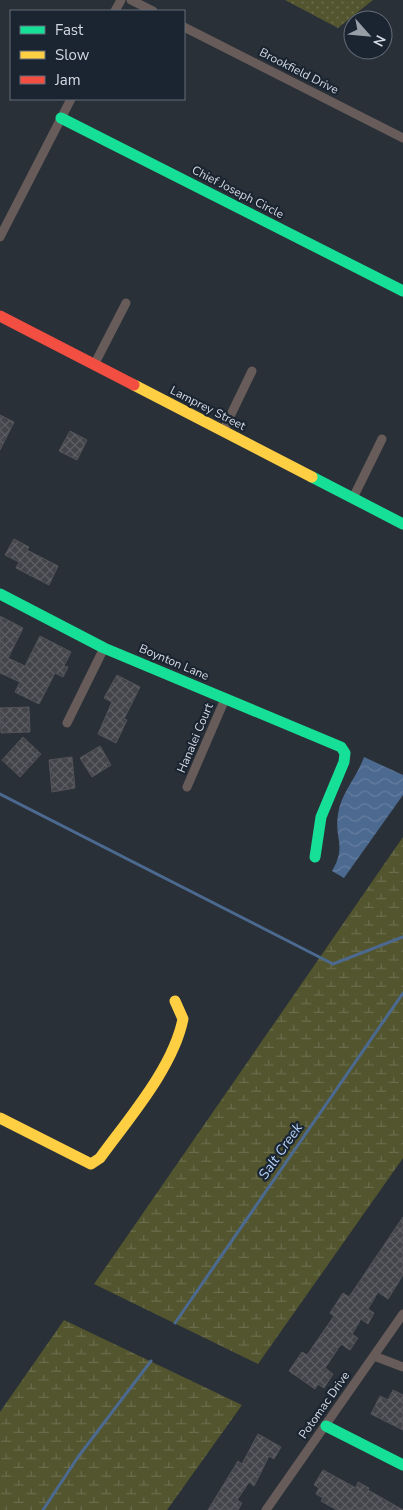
<svg xmlns="http://www.w3.org/2000/svg" width="403" height="1510" viewBox="0 0 403 1510" font-family="'Nunito Sans',sans-serif">
  <style>
    .wetland { fill: url(#wetland-marsh) }
    .park { fill: url(#park-dots) }
    .water { fill: url(#water-waves) }
    .lines { fill: none; stroke-linecap: round; stroke-linejoin: round }
    .stream { stroke: #4c6990; stroke-width: 3 }
    .building { fill: url(#building-cross-hatch); stroke: #535359 }
    .street { stroke: #675c5a; stroke-width: 9 }
    .fast { stroke: #16e098; stroke-width: 11 }
    .slow { stroke: #ffcf43; stroke-width: 11 }
    .jam { stroke: #f24e42; stroke-width: 11 }
    .labels { text-anchor: middle; stroke-width: 4.5; stroke-linejoin: round; paint-order: stroke }
    .street-label { font-size: 12px; fill: #d3d9e2; stroke: #1b2532 }
    .water-label { font-size: 14px; font-style: italic; fill: #b6d5fc; stroke: #1b2532 }
  </style>
  <defs>
    <pattern id="wetland-marsh" width="20" height="14" patternUnits="userSpaceOnUse" patternTransform="scale(1.25)"><rect width="20" height="14" fill="#52552e"/><path d="M1 5h8M5 5V1M11 12h8M15 12V8" fill="none" stroke="#6a6d4c"/></pattern>
    <pattern id="park-dots" width="8" height="8" patternUnits="userSpaceOnUse" patternTransform="scale(1.25)"><rect width="8" height="8" fill="#52552e"/><path d="M2 2h.1M6 6h.1" fill="none" stroke="#6a6d4c" stroke-width="1.8" stroke-linecap="round"/></pattern>
    <pattern id="water-waves" width="16" height="10" patternUnits="userSpaceOnUse" patternTransform="scale(1.25)"><rect width="16" height="10" fill="#4c6990"/><path d="M0 5q4-4 8 0t8 0" fill="none" stroke="#657e9f"/></pattern>
    <pattern id="building-cross-hatch" width="8" height="8" patternUnits="userSpaceOnUse" patternTransform="scale(1.25)"><rect width="8" height="8" fill="#44454b"/><path d="M0 0l8 8M0 8l8-8" fill="none" stroke="#5e5f65"/></pattern>
  </defs>
  <rect width="100%" height="100%" fill="#2a3037"/>
  <g class="wetland">
    <path d="M403,837V1158L258,1364L94,1284Z"/>
    <path d="M64,1320L242,1405L167,1510H0V1412Z"/>
  </g>
  <path class="park" d="M285,0H373L338,28Z"/>
  <path class="water" d="M364,757L403,775V795L344,878L332,871C347,846 334,839 338,814C341,793 357,777 364,757Z"/>
  <g class="lines">
    <g class="stream">
      <path d="M0,794L333,964L403,937"/>
      <path d="M175,1323L403,993"/>
      <path d="M43,1510L78,1457L151,1361"/>
    </g>
  </g>
  <g class="building">
    <path d="M0,415L14,422L0,450Z"/>
    <path d="M70,431L87,440L77,460L59,451Z"/>
    <path d="M14,539L29,547L27,550L58,566L49,585L16,568L19,562L5,555Z"/>
    <path d="M0,616L23,628L8,658L25,666L40,636L71,652L64,666L68,667L63,677L55,673L39,704L15,692L20,682L0,673Z"/>
    <path d="M117,675L140,687L124,719L127,720L116,743L98,734L112,702L104,698Z"/>
    <path d="M29,707L30,732L1,733L0,708Z"/>
    <path d="M23,737L41,754L20,777L2,760Z"/>
    <path d="M100,746L111,765L92,777L80,758Z"/>
    <path d="M72,757L75,788L52,792L49,760Z"/>
    <path d="M403,1217V1275L388,1299L378,1292L368,1309L374,1313L368,1324L361,1319L352,1334L358,1338L350,1350L341,1344L325,1368L333,1374L324,1388L318,1384L315,1389L289,1371L302,1352L307,1355L334,1316L330,1313L343,1293L349,1297Z"/>
    <path d="M393,1390L403,1395V1430L371,1414L380,1396L388,1400Z"/>
    <path d="M258,1434L281,1447L274,1459L269,1456L254,1486L249,1482L237,1500L242,1503L238,1510H208L238,1461L242,1464Z"/>
    <path d="M323,1470L356,1488L358,1482L369,1488L368,1490L403,1510H337L321,1501L323,1498L316,1494L319,1488L314,1485Z"/>
  </g>
  <g class="lines">
    <g class="street">
      <path d="M131,0L153,11"/>
      <path d="M115,11L121,0"/>
      <path d="M184,27L403,138"/>
      <path d="M0,237L71,99"/>
      <path d="M94,365L126,303"/>
      <path d="M223,431L252,371"/>
      <path d="M353,498L382,439"/>
      <path d="M67,723L104,648"/>
      <path d="M187,787L225,699"/>
      <path d="M374,1356L403,1367"/>
      <path d="M266,1510L403,1314"/>
    </g>
    <g class="fast">
      <path d="M61,118L403,291"/>
      <path d="M312,477L403,524"/>
      <path d="M0,594L104,648L341,747L345,753L344,762L321,817L315,857"/>
      <path d="M326,1426L403,1465"/>
    </g>
    <g class="slow">
      <path d="M134,385L312,477"/>
      <path d="M0,1118L91,1164L100,1158C129,1118 173,1068 183,1019L175,1001"/>
    </g>
    <path class="jam" d="M0,316L134,385"/>
  </g>
  <g class="labels">
    <g class="street-label">
      <text transform="translate(299 71) rotate(27)" y="4">Brookfield Drive</text>
      <text transform="translate(238 192) rotate(27)" y="4">Chief Joseph Circle</text>
      <text transform="translate(208 408) rotate(27)" y="4">Lamprey Street</text>
      <text transform="translate(174 662) rotate(23)" y="4">Boynton Lane</text>
      <text transform="translate(195 738) rotate(-67)" y="4">Hanalei Court</text>
      <text transform="translate(324 1405) rotate(-55)" y="4">Potomac Drive</text>
    </g>
    <g class="water-label">
      <text transform="translate(280 1151) rotate(-55)" y="5">Salt Creek</text>
    </g>
  </g>
  <rect x="10" y="10" width="175" height="90" fill="#1b2532" stroke="#656d78"/>
  <rect x="20" y="26" width="25" height="8" fill="#16e098" stroke="#656d78"/>
  <text x="55" y="35" font-size="15" fill="#d3d9e2">Fast</text>
  <rect x="20" y="51" width="25" height="8" fill="#ffcf43" stroke="#656d78"/>
  <text x="55" y="60" font-size="15" fill="#d3d9e2">Slow</text>
  <rect x="20" y="76" width="25" height="8" fill="#f24e42" stroke="#656d78"/>
  <text x="55" y="85" font-size="15" fill="#d3d9e2">Jam</text>
  <g transform="translate(368 35) rotate(117)"><circle r="24" fill="#1b2532" stroke="#656d78"/>
  <path d="M0-4L9 19L0 12L-9 19Z" fill="#989ea6"/>
  <text y="-8" font-size="14" font-weight="bold" text-anchor="middle" fill="#d3d9e2">N</text>
  </g>
</svg>
